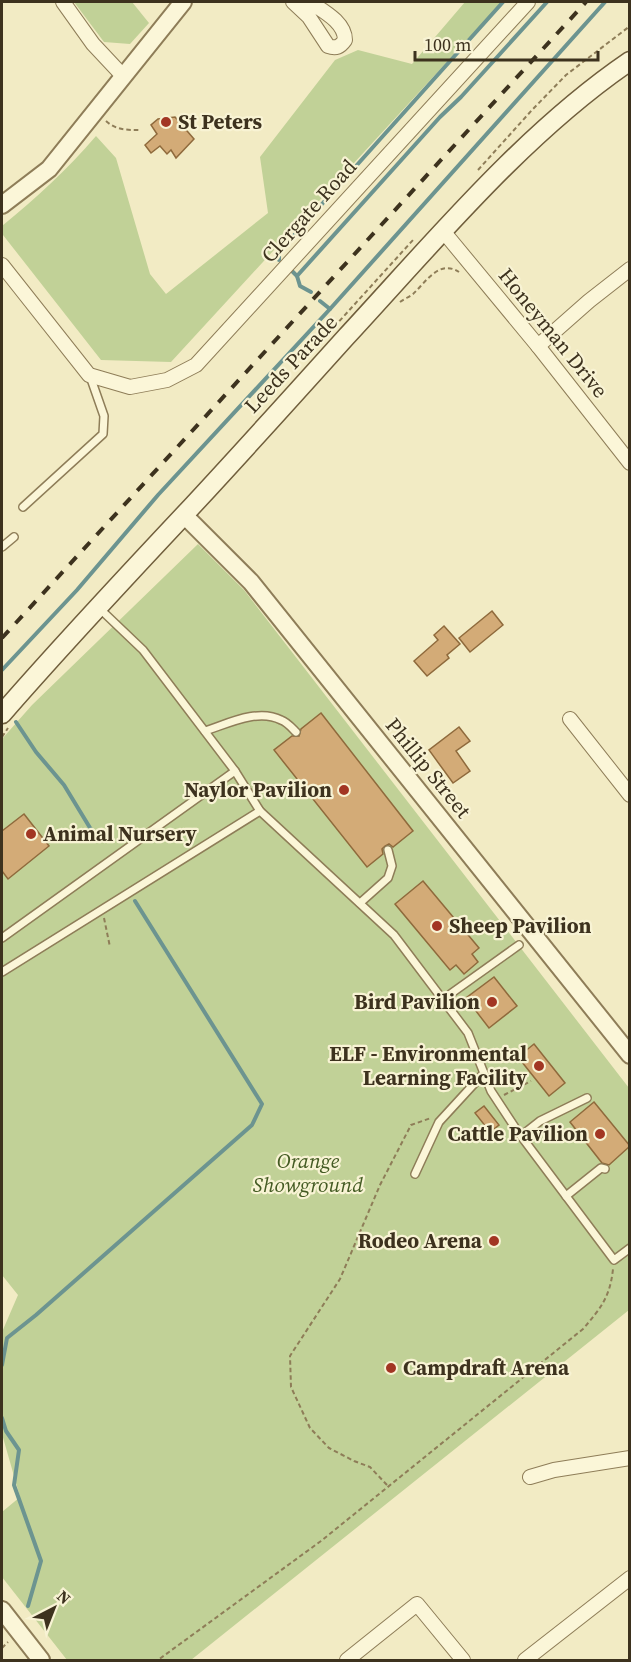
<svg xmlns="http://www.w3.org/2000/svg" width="631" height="1662" viewBox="0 0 631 1662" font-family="'Source Serif 4',serif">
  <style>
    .green { fill: #c1d197 }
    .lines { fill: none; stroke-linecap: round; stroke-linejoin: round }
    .stream { stroke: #6c9490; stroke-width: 4 }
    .building { fill: #d3ab77; stroke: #8f6a3c; stroke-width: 1.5 }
    .service-casing { stroke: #8e7d58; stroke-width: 10 }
    .minor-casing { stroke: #8e7d58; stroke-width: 16 }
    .tertiary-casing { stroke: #8e7d58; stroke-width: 20 }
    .secondary-casing { stroke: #705e3c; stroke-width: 21 }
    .path { stroke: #8e7d58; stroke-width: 2; stroke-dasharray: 4.5 3; stroke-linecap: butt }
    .service { stroke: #fbf6d8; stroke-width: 7 }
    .minor { stroke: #fbf6d8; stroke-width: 14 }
    .tertiary { stroke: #fbf6d8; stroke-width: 16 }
    .secondary { stroke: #fbf6d8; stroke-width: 18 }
    .rail { stroke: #3d321e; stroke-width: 4; stroke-dasharray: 10 10; stroke-linecap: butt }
    .poi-dot { fill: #a23623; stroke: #f8f3d4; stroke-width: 2 }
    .labels { text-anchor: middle; stroke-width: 4.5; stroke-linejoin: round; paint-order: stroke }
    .poi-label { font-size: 21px; font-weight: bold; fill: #3d321e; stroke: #f8f3d4; text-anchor: end }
    .street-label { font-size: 21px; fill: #3d321e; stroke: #f8f3d4 }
    .park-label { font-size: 21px; font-style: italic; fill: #445b23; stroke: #f8f3d4 }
  </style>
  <rect width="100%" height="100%" fill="#f2ebc4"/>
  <g class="green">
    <path d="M74,2H132L149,23L130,44L104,42Z"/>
    <path d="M465,2H502L171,362L101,360L3,235L2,226C36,198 67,170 96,136L116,158L150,274L166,294L268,213L260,157L335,60L358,50L412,64Z"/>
    <path d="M198,544L244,590L629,1088V1310L191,1660H67L2,1577V1512L20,1497L2,1434V1332L18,1295L2,1275V739L32,705Z"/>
  </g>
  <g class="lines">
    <g class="stream">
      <path d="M279,260V252L503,2"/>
      <path d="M291,270L297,276L300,286L311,292"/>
      <path d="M297,276L440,117L461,97L547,2"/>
      <path d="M330,309L605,2"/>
      <path d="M2,670L77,590L158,495L330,309L320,301"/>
      <path d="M16,722L36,752L64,785L98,841"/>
      <path d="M2,1365L7,1338L36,1315L252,1125L262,1104L135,901"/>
      <path d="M2,1418L6,1431L19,1450L14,1485L41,1561L28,1606"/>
    </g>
  </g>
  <g class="building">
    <path d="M175,117L194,139L176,158L171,150L167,154L160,146L151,153L145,145L157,134L151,125L158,119Z"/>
    <path d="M492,611L503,625L470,652L459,638Z"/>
    <path d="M444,626L460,644L447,655L449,658L427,676L414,661L438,640L434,635Z"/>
    <path d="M321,713L413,831L393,847L389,844L385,846L382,849L383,854L367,867L274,750L292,736H299L301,729Z"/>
    <path d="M459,727L470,741L456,751L470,771L453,783L429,750Z"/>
    <path d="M24,814L49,846L8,879L2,871V831Z"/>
    <path d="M423,881L479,948L472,954L478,962L464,974L456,965L450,970L395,904Z"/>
    <path d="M494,977L517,1006L489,1028L466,998Z"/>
    <path d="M534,1044L565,1083L549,1096L518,1057Z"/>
    <path d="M594,1102L630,1146L609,1165L602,1163L570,1122Z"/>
    <path d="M484,1106L499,1125L490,1132L475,1113Z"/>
  </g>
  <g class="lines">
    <defs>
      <g id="service">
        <path d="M23,507L103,434L104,416L90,376"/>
        <path d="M2,547L14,537"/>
        <path d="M99,608L143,650L235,771L260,811L394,935L468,1033L491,1091L518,1132L614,1260L630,1248"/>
        <path d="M205,731C227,724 258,708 281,720C287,722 292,728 296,732"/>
        <path d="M360,903L388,878L392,866L388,850"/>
        <path d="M2,938L235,771"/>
        <path d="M2,972L260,811"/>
        <path d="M442,1000L519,945"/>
        <path d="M521,1136L540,1121L587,1098"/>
        <path d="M415,1174L439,1122L484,1073"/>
        <path d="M566,1196L601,1168L605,1169"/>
      </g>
      <g id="minor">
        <path d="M63,2L93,44L123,76"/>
        <path d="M293,2L309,17L328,46C336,49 340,47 345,40C345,22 323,11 310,2"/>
        <path d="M443,231L538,346L630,463"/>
        <path d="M2,265L89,375L130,387L167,380L196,365L528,2"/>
        <path d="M538,346L589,301L630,269"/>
        <path d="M570,719L630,795"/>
        <path d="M530,1477L554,1470L630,1458"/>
        <path d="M347,1660L417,1604L463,1660"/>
        <path d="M525,1660L630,1578"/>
      </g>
      <g id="tertiary">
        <path d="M2,205L49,169L183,2"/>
        <path d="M184,515L251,582L630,1055"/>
        <path d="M2,1610L41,1660"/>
      </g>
      <path id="secondary" d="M2,714C61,646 122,581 183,516C238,457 292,397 346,337C433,243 524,133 630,61"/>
    </defs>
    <use href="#service" class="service-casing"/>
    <use href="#minor" class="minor-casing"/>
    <use href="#tertiary" class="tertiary-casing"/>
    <use href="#secondary" class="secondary-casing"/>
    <g class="path">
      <path d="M106,121C116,130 126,130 139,130"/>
      <path d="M478,170L532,110L566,75L630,26"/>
      <path d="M400,302C404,299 409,297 413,294C426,282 439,259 459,272"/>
      <path d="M304,360L413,240"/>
      <path d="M2,737L8,728"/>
      <path d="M104,918L110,947"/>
      <path d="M504,1095L531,1081"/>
      <path d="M387,1485L370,1467L354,1461L329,1448L310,1428L291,1387L290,1356L340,1279L380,1185L411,1125L431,1118"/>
      <path d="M2,1648L8,1642"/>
      <path d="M98,1660H111"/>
      <path d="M153,1660H158L321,1541L583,1329C601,1308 610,1297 613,1269"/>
    </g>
    <use href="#service" class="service"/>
    <use href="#minor" class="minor"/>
    <use href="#tertiary" class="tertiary"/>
    <use href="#secondary" class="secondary"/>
    <path class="rail" d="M2,638L586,2"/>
  </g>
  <g class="poi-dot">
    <circle cx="166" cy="122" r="6"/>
    <circle cx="344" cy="790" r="6"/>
    <circle cx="31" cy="834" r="6"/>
    <circle cx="437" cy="926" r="6"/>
    <circle cx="492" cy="1002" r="6"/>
    <circle cx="539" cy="1066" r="6"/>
    <circle cx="600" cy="1134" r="6"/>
    <circle cx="494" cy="1241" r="6"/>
    <circle cx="391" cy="1368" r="6"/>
  </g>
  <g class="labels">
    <g class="poi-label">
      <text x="178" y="129" text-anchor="start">St Peters</text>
      <text x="332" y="797">Naylor Pavilion</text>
      <text x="43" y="841" text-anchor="start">Animal Nursery</text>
      <text x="449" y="933" text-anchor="start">Sheep Pavilion</text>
      <text x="480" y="1009">Bird Pavilion</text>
      <text x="527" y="1061">ELF - Environmental<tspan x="527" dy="24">Learning Facility</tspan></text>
      <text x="588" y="1141">Cattle Pavilion</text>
      <text x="482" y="1248">Rodeo Arena</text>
      <text x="403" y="1375" text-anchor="start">Campdraft Arena</text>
    </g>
    <g class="street-label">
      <text transform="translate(309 211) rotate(-48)" y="7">Clergate Road</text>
      <text transform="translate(553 333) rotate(51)" y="7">Honeyman Drive</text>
      <text transform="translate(291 364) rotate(-47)" y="7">Leeds Parade</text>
      <text transform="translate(428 768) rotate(51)" y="7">Phillip Street</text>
    </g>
    <g class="park-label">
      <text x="308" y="1168">Orange<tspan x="308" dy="24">Showground</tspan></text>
    </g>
  </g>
  <rect width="631" height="1662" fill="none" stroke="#3d321e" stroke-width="6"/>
  <g transform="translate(54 1608) rotate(42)" stroke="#f8f3d4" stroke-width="4.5" paint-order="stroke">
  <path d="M0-4.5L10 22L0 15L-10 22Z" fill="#3d321e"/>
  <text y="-9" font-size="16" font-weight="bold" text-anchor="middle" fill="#3d321e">N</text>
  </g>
  <path d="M415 51v9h183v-9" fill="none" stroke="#3d321e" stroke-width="3"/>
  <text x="424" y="51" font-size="18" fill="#3d321e" stroke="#f8f3d4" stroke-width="4.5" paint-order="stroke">100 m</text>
</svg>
